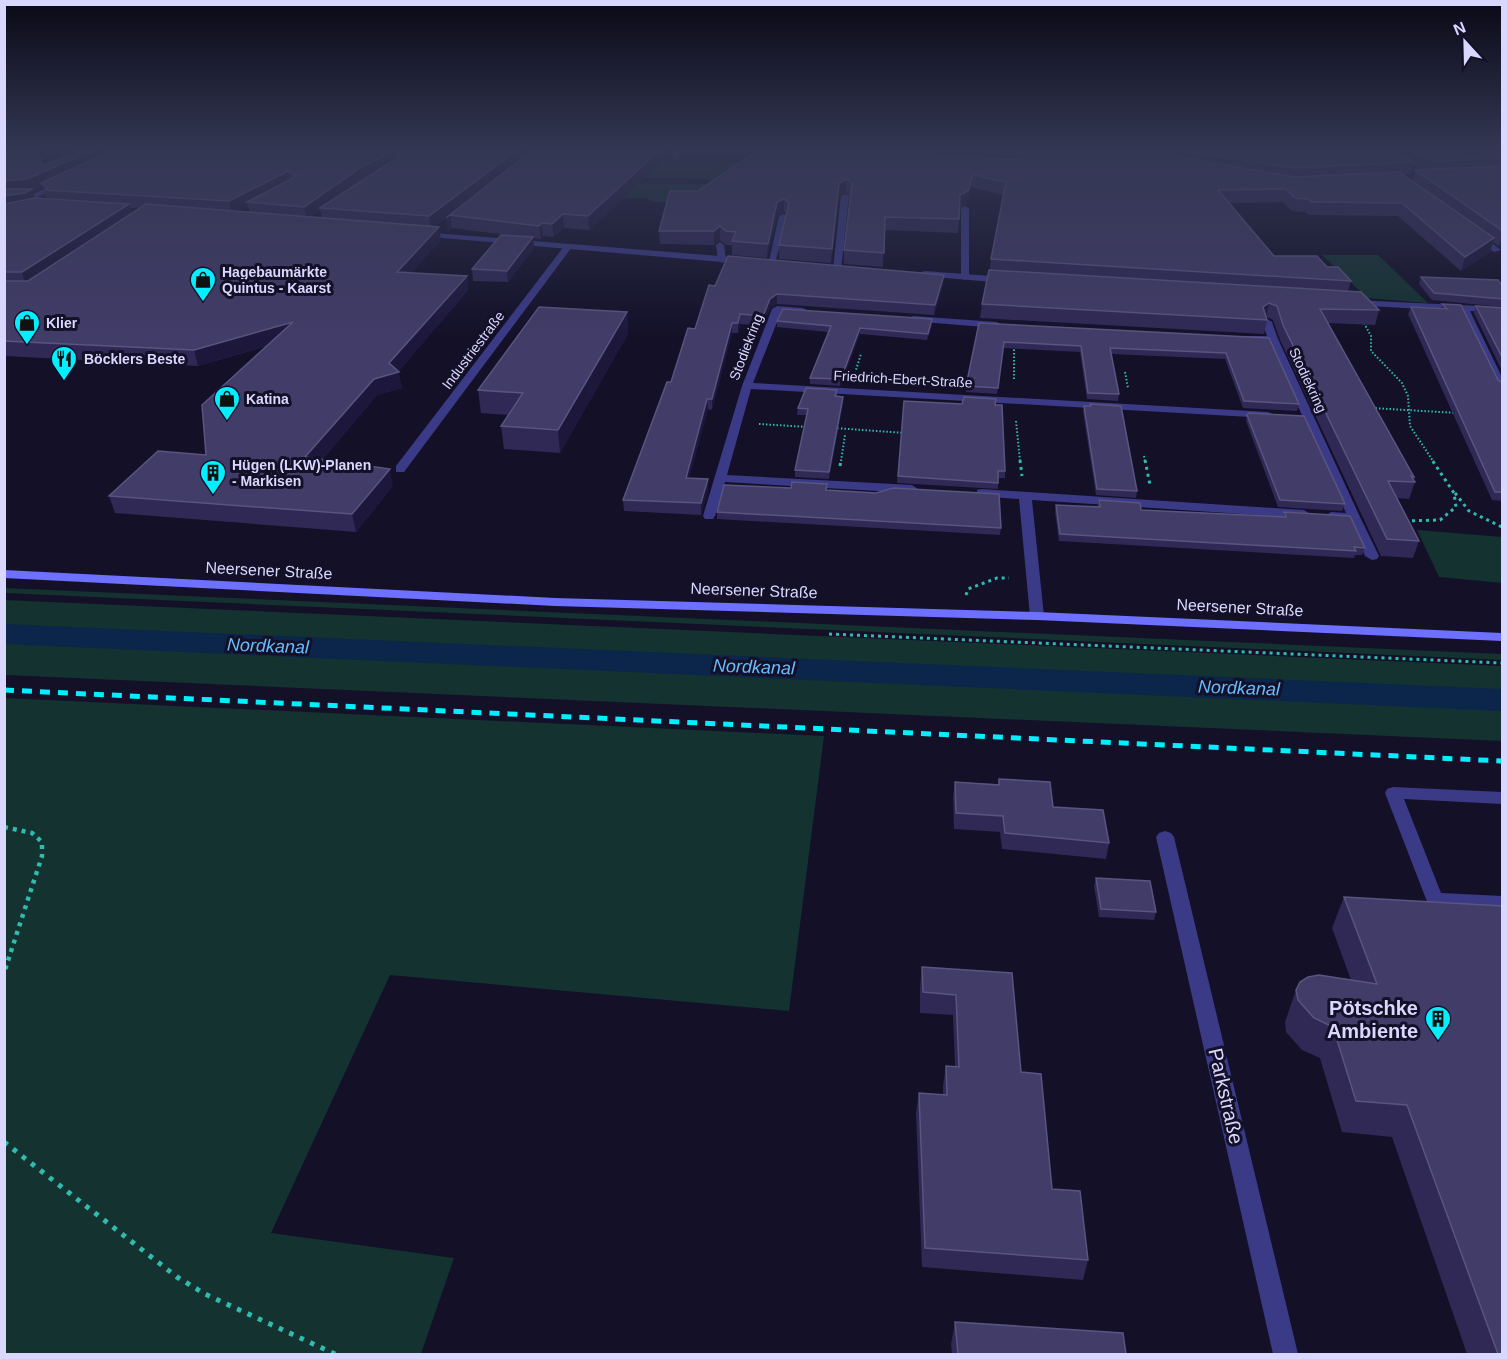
<svg xmlns="http://www.w3.org/2000/svg" width="1507" height="1359" viewBox="0 0 1507 1359" font-family="Helvetica,sans-serif">
  <style>
    .green { fill: #133230 }
    .lines { fill: none; stroke-linecap: round; stroke-linejoin: round }
    .canal { fill: #0c254b; fill-rule: evenodd }
    .path-far3 { stroke: #2fbbad; stroke-width: 2; stroke-dasharray: 1.5 2; stroke-linecap: butt }
    .path-far2 { stroke: #2fbbad; stroke-width: 3; stroke-dasharray: 3 4; stroke-linecap: butt }
    .path-far1 { stroke: #2fbbad; stroke-width: 4.5; stroke-dasharray: 4 5; stroke-linecap: butt }
    .path { stroke: #2fbbad; stroke-width: 5; stroke-dasharray: 4.5 7; stroke-linecap: butt }
    .lane { fill: #3b3a87; fill-rule: evenodd }
    .street { fill: #3b3a87; fill-rule: evenodd }
    .secondary { fill: #6e70ff; fill-rule: evenodd }
    .rail { stroke: #03efff; stroke-width: 5; stroke-dasharray: 10 8; stroke-linecap: butt }
    .wall { fill: #302956; fill-rule: evenodd }
    .shaded-wall { fill: #1d173c }
    .building { fill: #423c68; stroke: #5a5480; stroke-width: 1.5 }
    .labels { text-anchor: middle; stroke-width: 6; stroke-linejoin: round; paint-order: stroke }
    .far-poi-label { font-size: 14px; font-weight: bold; fill: #dad7ff; stroke: #131028; text-anchor: start }
    .far-street-label { font-size: 14px; fill: #dad7ff; stroke: #131028 }
    .street-label { font-size: 16px; fill: #dad7ff; stroke: #131028 }
    .water-label { font-size: 18px; font-style: italic; fill: #65bdff; stroke: #131028 }
    .near-poi-label { font-size: 20px; font-weight: bold; fill: #dad7ff; stroke: #131028; text-anchor: end }
    .near-street-label { font-size: 20px; fill: #dad7ff; stroke: #131028 }
  </style>
  <rect width="100%" height="100%" fill="#131028"/>
  <g class="green">
    <path d="M624,160L771,162L769,180L622,178Z"/>
    <path d="M615,183L707,184L704,203L653,202L647,198H624Z"/>
    <path d="M1322,255H1378L1428,303L1367,298Z"/>
    <path d="M1417,530L1502,537V583L1439,577Z"/>
    <path d="M5,588L1502,654V660L5,593Z"/>
    <path d="M4,600L1502,666V741L5,675Z"/>
    <path d="M5,698L824,736L789,1011L390,975L271,1233L454,1258L421,1354H5Z"/>
  </g>
  <g class="lines">
    <path class="canal" d="M4,624L1502,689V711L4,644Z"/>
    <g class="path-far3">
      <path d="M1364,323L1371,336V351L1402,383L1408,396L1410,426L1433,461"/>
      <path d="M1014,346V380"/>
      <path d="M1125,372L1128,388"/>
      <path d="M855,373L861,354"/>
      <path d="M1372,408L1457,413"/>
      <path d="M1016,421L1020,461"/>
      <path d="M759,424L808,427"/>
      <path d="M834,428L904,433"/>
      <path d="M1144,456L1145,461"/>
      <path d="M841,461L845,435"/>
    </g>
    <g class="path-far2">
      <path d="M1020,460L1022,476"/>
      <path d="M1145,460L1150,485"/>
      <path d="M840,466L841,460"/>
      <path d="M1455,493L1469,511L1502,527"/>
      <path d="M1405,521L1440,520L1456,507L1454,493L1432,460"/>
      <path d="M966,595L968,589L997,578H1009"/>
      <path d="M829,634L1502,663"/>
    </g>
    <path class="path-far1" d="M4,827L32,833L42,842V856L4,973"/>
    <path class="path" d="M4,1142L177,1277L205,1294L335,1354"/>
    <g class="lane">
      <path d="M845,194L849,196L841,269L837,272L833,269L841,196Z"/>
      <path d="M965,206L969,208V277L965,280L961,277V208Z"/>
      <path d="M783,214L787,216L775,264L768,266L779,216Z"/>
      <path d="M720,242L724,245L726,260L722,263L718,260L716,245Z"/>
      <path d="M565,245L572,247L404,472H396V466Z"/>
      <path d="M1267,319L1272,322L1278,339L1276,341L1268,339L1262,322Z"/>
      <path d="M1354,513L1360,517L1379,556L1377,559L1372,560L1365,556L1348,517Z"/>
      <path d="M1393,787L1502,792V804L1404,799L1441,893L1502,896V910L1428,904L1385,793L1387,789Z"/>
    </g>
    <g class="street">
      <path d="M673,148H680L679,158L675,160L671,158Z"/>
      <path d="M927,148H935V163H946V167H929Z"/>
      <path d="M60,181L67,183L36,198L29,196Z"/>
      <path d="M422,232L745,258L749,261L745,264L419,236L418,234Z"/>
      <path d="M1472,233H1478L1501,250L1494,252L1472,237Z"/>
      <path d="M925,271L1005,277L1010,280L1005,283L922,276V272Z"/>
      <path d="M1353,300L1502,307V313L1470,311L1502,377V390L1497,387L1460,311L1350,305L1348,303Z"/>
      <path d="M777,306L803,308L808,311L803,314L781,312L753,383L1268,412L1274,415L1268,418L751,389L727,475L912,485L918,489L912,493L725,482L715,516L713,519H705L703,516L742,386L772,309Z"/>
      <path d="M913,316L997,322L1002,325L997,328L910,321L908,319Z"/>
      <path d="M1246,336H1273L1278,339L1360,517L1358,520H1331L1325,516L1331,512L1346,513L1269,342L1249,341L1244,338Z"/>
      <path d="M981,489L1304,510L1310,514L1304,518L1032,500L1044,616L1037,620L1030,616L1019,499L977,496V490Z"/>
      <path d="M1165,831L1171,833L1174,837L1298,1354H1273L1156,837L1159,833Z"/>
    </g>
    <path class="secondary" d="M4,570L555,598L1037,612L1502,633V641L1037,620L555,606L4,578Z"/>
    <path class="rail" d="M4,690L1502,761"/>
  </g>
  <g class="wall">
    <path d="M4,148L43,165L91,148H671L665,159L589,230L564,228L554,237L543,236L541,239L533,238L534,248L508,282L473,281L472,269L517,236L452,228L448,231L446,218L436,226L441,240L411,273L467,276L468,290L398,372L402,388L377,395L322,460L393,486L356,532L115,513L109,496L206,455L267,346L198,366L4,356ZM43,187L45,196L48,198L49,199L35,198L32,191ZM248,206L250,212L237,211ZM130,208H140L132,214ZM320,210L322,218L310,217Z"/>
    <path d="M681,148H927V153L933,157H937L935,148H1503V243L1499,246L1493,242L1490,252L1461,271L1398,216L1309,215L1305,212L1292,211L1283,202L1228,203L1274,256L1327,267L1351,281L1348,291L1379,310L1375,325L1328,323L1414,477L1413,479L1415,482L1409,499L1397,498L1419,541L1413,558L1381,556L1280,340L1273,320L1267,317V320L1264,334L980,318L982,304L990,270L991,259L1003,195L971,187L966,204L960,208L958,233L884,230L883,267L844,264V250L850,196L846,192L839,196L831,263L779,259V245L787,214L784,212L777,216L767,258L732,255V245H726L720,240L714,245L660,244L659,231L698,191L754,153H682ZM1413,165L1423,170H1415L1412,181L1403,175L1411,174Z"/>
    <path d="M1421,277L1503,287V307L1432,300L1419,284Z"/>
    <path d="M943,284L934,315L777,304L770,308L763,326L740,324L738,333H732L712,410L708,409L689,478L708,490L701,515L624,511L623,500L671,382L695,329L709,285Z"/>
    <path d="M1442,304L1498,380L1503,383V501L1492,500L1408,314L1411,307L1441,309Z"/>
    <path d="M1476,306L1503,308V373L1474,313Z"/>
    <path d="M627,312L628,334L560,453L504,449L501,426L508,415L481,413L478,390Z"/>
    <path d="M777,321L932,325L927,340L860,334L840,386L810,384V378L828,332L777,327Z"/>
    <path d="M979,323L1269,338L1299,404L1297,411L1243,408L1225,359L1111,354L1119,394L1118,401L1087,399L1080,352L1003,348L997,394L966,392Z"/>
    <path d="M837,390V396L843,403L829,479L795,477V470L807,415H797L798,408Z"/>
    <path d="M904,401L995,405L1005,471V478H998V489L897,483Z"/>
    <path d="M1090,404L1137,491L1136,498L1096,495L1083,412L1084,406H1090Z"/>
    <path d="M1247,415L1345,504L1342,511L1278,507L1246,421Z"/>
    <path d="M791,488L827,490L1001,528L1000,535L717,519V512Z"/>
    <path d="M1099,500L1141,510L1283,517L1284,512L1365,548L1362,555H1355L1354,558L1059,541L1055,512L1056,505L1097,507Z"/>
    <path d="M999,779L1053,807L1109,843L1106,859L1002,849L1000,832L954,829L953,797L955,782L998,784Z"/>
    <path d="M1096,878L1156,912L1154,920L1099,917L1094,886Z"/>
    <path d="M1344,897L1503,906V1354H1467L1392,1137L1342,1132L1320,1058L1302,1050L1286,1032L1285,1022L1296,990L1351,980L1332,928Z"/>
    <path d="M922,967L1012,973L1021,1072L1052,1189L1088,1260L1083,1280L922,1267L916,1113L919,1093L943,1095V1086L946,1066L955,1067L953,1015L920,1013V987Z"/>
    <path d="M955,1322L1126,1354H952L951,1344Z"/>
  </g>
  <g class="shaded-wall">
    <path d="M99,148H129L41,183L43,187L32,191L36,202L4,210V181Z"/>
    <path d="M520,148H536L450,215L452,228L448,231L446,218L431,230L429,216Z"/>
    <path d="M662,148H671L665,159L589,230L588,216Z"/>
    <path d="M392,152L394,164L365,178L323,208H320V210L306,220L304,207L363,166Z"/>
    <path d="M288,171L291,184L247,202L248,206L232,214L229,201Z"/>
    <path d="M973,175L971,187L966,204L959,208L960,195Z"/>
    <path d="M847,179L846,192L839,196L831,263L832,249L839,183Z"/>
    <path d="M784,199V212L777,216L767,258L768,244L777,202Z"/>
    <path d="M129,204L133,217L26,287L22,272Z"/>
    <path d="M563,214L564,228L554,237L552,224Z"/>
    <path d="M542,223L543,236L541,239L539,226Z"/>
    <path d="M720,226V240L714,245V231Z"/>
    <path d="M439,227L441,240L399,287L397,272Z"/>
    <path d="M1503,234V243L1499,246Z"/>
    <path d="M533,237L534,248L508,282L507,271Z"/>
    <path d="M1494,238L1490,252L1461,271L1465,257Z"/>
    <path d="M944,275L943,284L934,315L935,305Z"/>
    <path d="M467,276L468,290L397,373L399,372L402,388L377,395L309,475L305,457Z"/>
    <path d="M777,294V304L770,308L763,326V316L770,299Z"/>
    <path d="M1269,303L1266,317L1263,307Z"/>
    <path d="M627,312L628,334L560,453L558,430Z"/>
    <path d="M740,314V324L738,333V323Z"/>
    <path d="M932,319V325L927,340L928,334Z"/>
    <path d="M293,322L296,337L198,366L194,350Z"/>
    <path d="M732,323V333L712,410V399Z"/>
    <path d="M860,328V334L840,386L841,379Z"/>
    <path d="M843,397V403L829,479V472Z"/>
    <path d="M707,399L708,409L686,489V478Z"/>
    <path d="M390,469L393,486L356,532L352,514Z"/>
    <path d="M708,479V490L701,515V503Z"/>
  </g>
  <g class="building">
    <path d="M4,148H36L43,165L91,148H99L27,179L4,181Z"/>
    <path d="M117,148H520L429,216L320,208L400,156L392,152L363,166L304,207L247,202L297,176L288,171L229,201L46,190L47,187L41,183Z"/>
    <path d="M535,148H662L588,216L563,214L552,224L542,223L539,226L450,215L446,218Z"/>
    <path d="M761,148H927V153L933,157L1026,160L1033,157L1027,152L939,148H1125L1294,177L1399,172L1494,238L1465,257L1402,203L1312,202L1308,199L1295,198L1286,189L1218,190L1274,256H1317L1327,267H1338L1351,281L991,259L1006,182L973,175L968,191L960,195L959,219L885,217L884,253L844,250L852,184L847,179L839,183L832,249L779,245L789,203L784,199L777,202L768,244L732,241L736,232L726,231L720,226L714,231H659L670,191H698Z"/>
    <path d="M1164,148H1389L1414,162L1294,168Z"/>
    <path d="M1407,148H1503V158L1433,161Z"/>
    <path d="M1503,166V231L1415,170Z"/>
    <path d="M4,189H32L25,193L4,196Z"/>
    <path d="M35,198L129,204L22,272H4V204Z"/>
    <path d="M146,204L439,227L397,272L467,276L389,363L399,372L374,379L305,457L390,469L352,514L109,496L158,451L206,455L202,405L293,322L194,350L4,341V281H28Z"/>
    <path d="M501,235L533,237L507,271L472,269Z"/>
    <path d="M728,256L944,275L935,305L777,294L770,299L763,316L740,314L738,323H732L712,399H707L686,478L708,479L701,503L623,500L667,382H671L688,328L695,329L709,285L715,286Z"/>
    <path d="M989,270L1361,292L1379,310L1320,309L1414,477L1411,476L1415,482L1388,481L1419,541L1387,539L1283,325L1277,306L1269,303L1263,307L1267,320L982,304Z"/>
    <path d="M1421,277L1498,280L1503,287V299L1434,293Z"/>
    <path d="M1442,304L1461,305L1498,380L1503,383V492H1495L1411,307L1447,309Z"/>
    <path d="M1476,306L1503,308V359Z"/>
    <path d="M539,307L627,312L558,430L501,426L523,393L478,390Z"/>
    <path d="M783,309L932,319L928,334L860,328L841,379L810,378L831,326L777,321Z"/>
    <path d="M979,323L1269,338L1299,404L1244,401L1226,353L1110,348L1119,394L1088,393L1081,346L1004,342L998,388L966,386Z"/>
    <path d="M806,388L837,390L835,396L843,397L829,472L795,470L808,409L798,408Z"/>
    <path d="M964,397L996,399L995,405H1002L1005,471H998V483L898,476L904,401L962,404Z"/>
    <path d="M1090,404L1121,406L1137,491L1097,489L1084,406H1091Z"/>
    <path d="M1249,413L1304,416L1345,504L1280,500L1247,415Z"/>
    <path d="M792,482L827,484L826,490L876,493L893,488L999,494L1001,528L717,512L724,485L791,488Z"/>
    <path d="M1099,500L1140,503L1141,510L1286,517L1284,512L1350,516L1365,548L1354,547L1356,551L1060,534L1056,505L1100,507Z"/>
    <path d="M999,779L1050,782L1053,807L1103,810L1109,843L1005,833L1003,816L956,813L955,782L999,785Z"/>
    <path d="M1096,878L1150,881L1156,912L1101,909Z"/>
    <path d="M1344,897L1503,906V1354H1498L1407,1105L1356,1101L1333,1027L1314,1018L1298,1000L1296,990L1300,982L1308,977L1319,975L1377,984Z"/>
    <path d="M922,967L1012,973L1021,1072L1041,1074L1052,1189L1080,1191L1088,1260L925,1248L919,1093L947,1095L946,1066L959,1067L956,995L923,992Z"/>
    <path d="M955,1322L1123,1333L1126,1354H958Z"/>
  </g>
  <linearGradient id="sky" x2="0" y2="1"><stop stop-color="#0a0916"/><stop offset="0.44" stop-color="#333753"/><stop offset="1" stop-color="#333753" stop-opacity="0"/></linearGradient>
  <rect width="1507" height="338" fill="url(#sky)"/>
  <defs>
    <symbol id="shop-pin" viewBox="-11 -11 22 30"><path d="M0 17L-7.5 6A9.5 9.5 0 1 1 7.5 6Z" fill="#03efff" stroke="#131028"/><path d="M-5-2.5h2.3a2.7 3.5 0 0 1 5.4 0H5L5.5 6h-11ZM-1.5-2.5h3a1.5 2.3 0 0 0-3 0Z" fill="#111"/></symbol>
    <symbol id="restaurant-pin" viewBox="-11 -11 22 30"><path d="M0 17L-7.5 6A9.5 9.5 0 1 1 7.5 6Z" fill="#03efff" stroke="#131028"/><path d="M-5-6h1v4h1v-4h1v4h1v-4h1v5L-1.5 .5V6h-2V.5L-5-1ZM5-6V6H3V1.5H1.5Q1.5-4 5-6Z" fill="#111"/></symbol>
    <symbol id="building-pin" viewBox="-11 -11 22 30"><path d="M0 17L-7.5 6A9.5 9.5 0 1 1 7.5 6Z" fill="#03efff" stroke="#131028"/><path d="M-4-6H4V6H1V3H-1V6H-4ZM-2.5-4.3h1.7v1.8h-1.7ZM.8-4.3h1.7v1.8H.8ZM-2.5-1h1.7V.8h-1.7ZM.8-1h1.7V.8H.8Z" fill="#111"/></symbol>
  </defs>
  <g fill-rule="evenodd">
    <use href="#shop-pin" x="188" y="265" width="30" height="40"/>
    <use href="#shop-pin" x="12" y="308" width="30" height="40"/>
    <use href="#restaurant-pin" x="49" y="344" width="30" height="40"/>
    <use href="#shop-pin" x="212" y="384" width="30" height="40"/>
    <use href="#building-pin" x="198" y="458" width="30" height="40"/>
    <use href="#building-pin" x="1423" y="1004" width="30" height="40"/>
  </g>
  <g class="labels">
    <g class="far-poi-label">
      <text x="222" y="277">Hagebaumärkte<tspan x="222" dy="16">Quintus - Kaarst</tspan></text>
      <text x="46" y="328">Klier</text>
      <text x="84" y="364">Böcklers Beste</text>
      <text x="246" y="404">Katina</text>
      <text x="232" y="470">Hügen (LKW)-Planen<tspan x="232" dy="16">- Markisen</tspan></text>
    </g>
    <g class="far-street-label">
      <text transform="translate(746 347) rotate(-69)" y="5">Stodiekring</text>
      <text transform="translate(473 350) rotate(-53)" y="5">Industriestraße</text>
      <text transform="translate(903 379) rotate(3)" y="5">Friedrich-Ebert-Straße</text>
      <text transform="translate(1308 380) rotate(65)" y="5">Stodiekring</text>
    </g>
    <g class="street-label">
      <text transform="translate(269 570) rotate(3)" y="6">Neersener Straße</text>
      <text transform="translate(754 590) rotate(2)" y="6">Neersener Straße</text>
      <text transform="translate(1240 607) rotate(3)" y="6">Neersener Straße</text>
    </g>
    <g class="water-label">
      <text transform="translate(268 646) rotate(2)" y="6">Nordkanal</text>
      <text transform="translate(754 667) rotate(2)" y="6">Nordkanal</text>
      <text transform="translate(1239 688) rotate(2)" y="6">Nordkanal</text>
    </g>
    <g class="near-poi-label">
      <text x="1418" y="1015">Pötschke<tspan x="1418" dy="23">Ambiente</tspan></text>
    </g>
    <g class="near-street-label">
      <text transform="translate(1226 1096) rotate(77)" y="7">Parkstraße</text>
    </g>
  </g>
  <rect width="1507" height="1359" fill="none" stroke="#dad7ff" stroke-width="12"/>
  <g transform="translate(1465 42) rotate(338)" stroke="#131028" stroke-width="4.5" paint-order="stroke">
  <path d="M0-4.5L10 22L0 15L-10 22Z" fill="#dad7ff"/>
  <text y="-9" font-size="16" font-weight="bold" text-anchor="middle" fill="#dad7ff">N</text>
  </g>
</svg>
